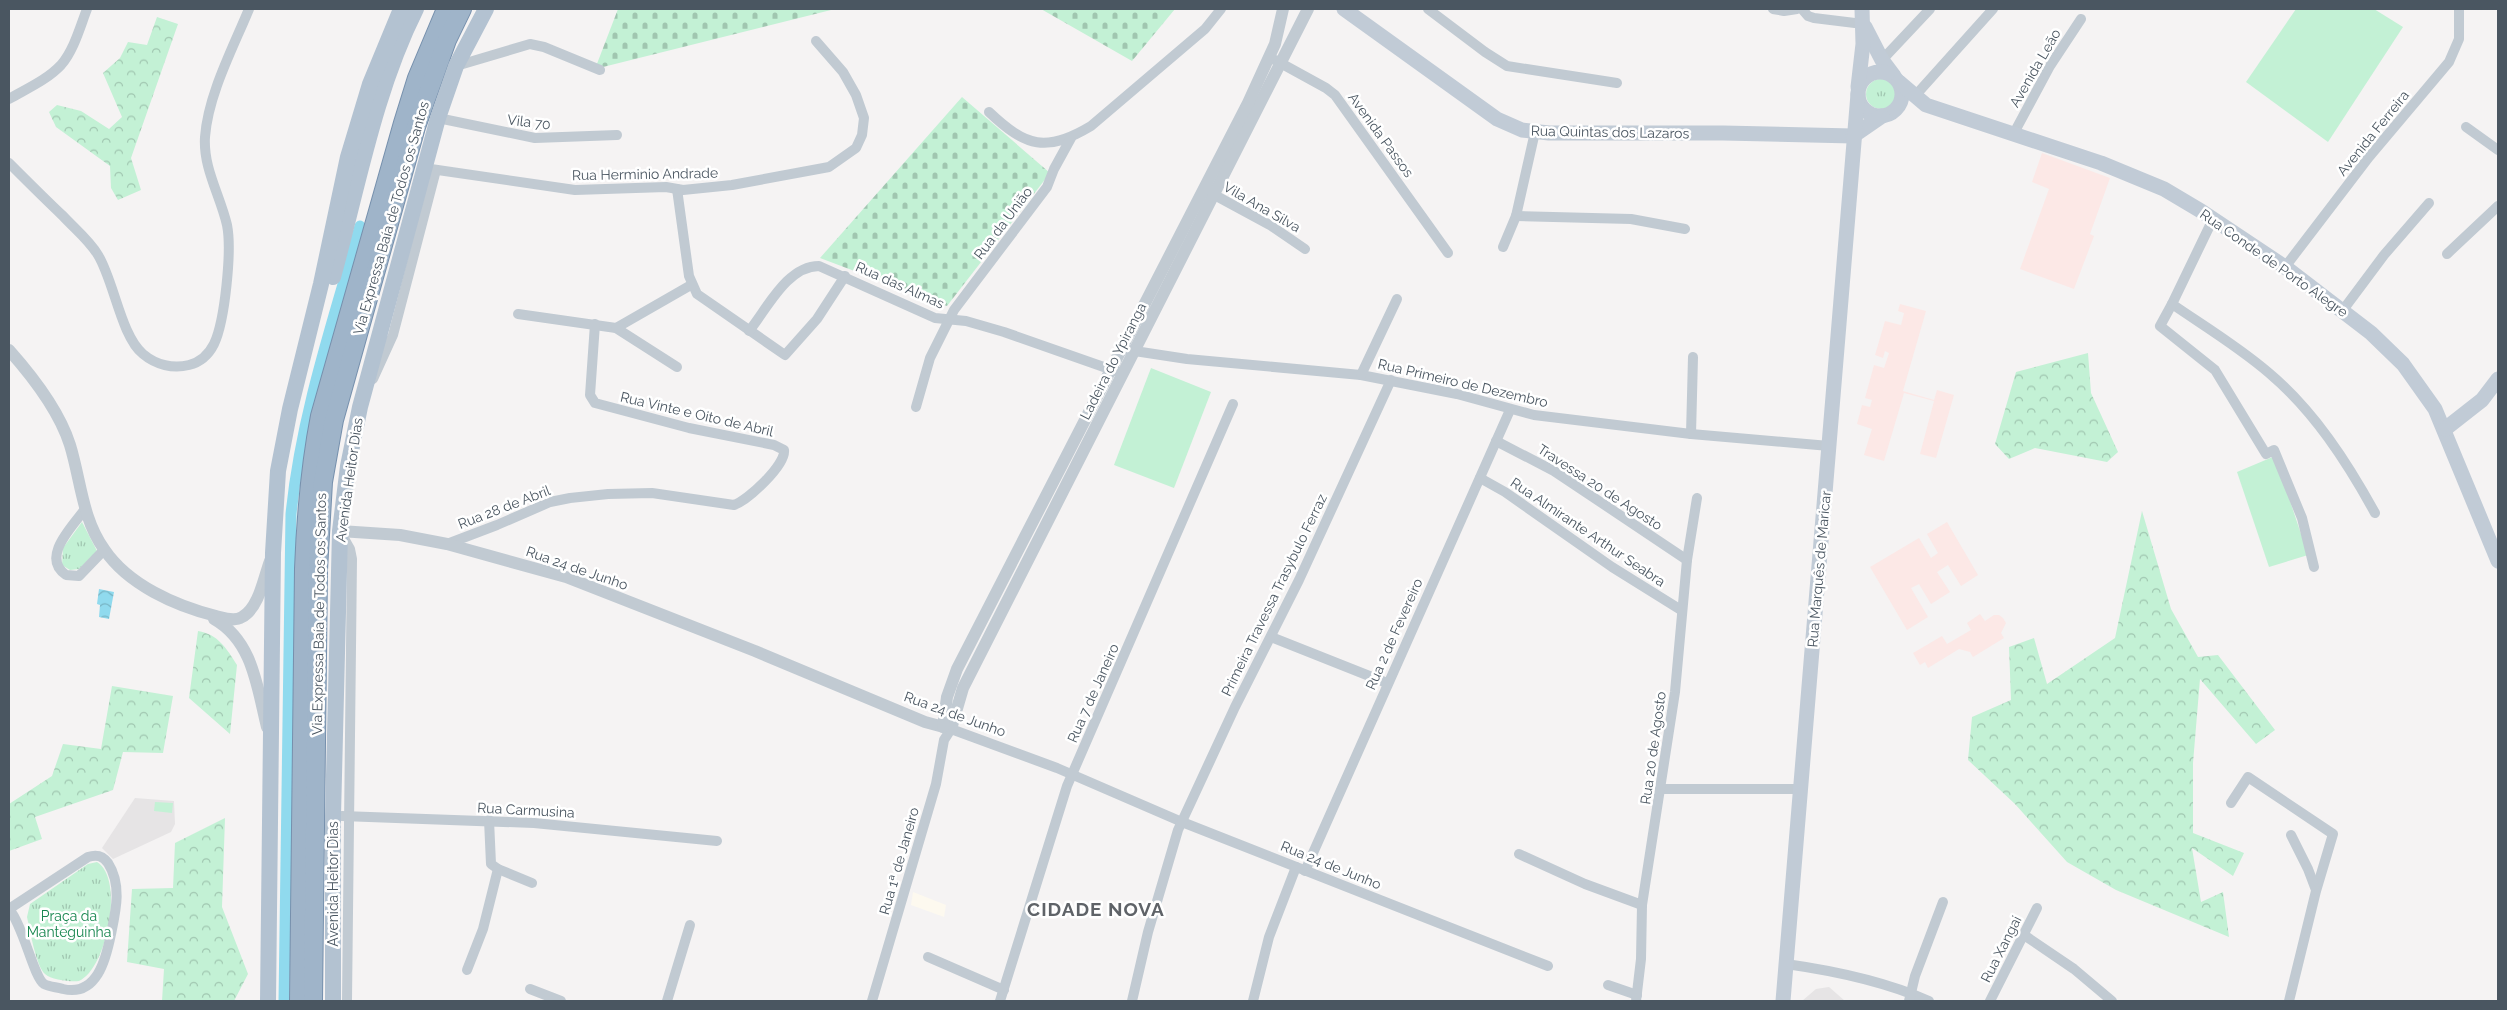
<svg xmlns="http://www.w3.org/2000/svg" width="2507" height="1010" viewBox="0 0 2507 1010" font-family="Raleway,sans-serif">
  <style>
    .commercial { fill: #fdf9ef }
    .education { fill: #e6e4e5 }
    .medical { fill: #fce8e6 }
    .forest { fill: url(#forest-crowns) }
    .cemetery { fill: url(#cemetery-stones) }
    .park { fill: url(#park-tufts) }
    .pitch { fill: #c3f1d5 }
    .water { fill: url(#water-waves) }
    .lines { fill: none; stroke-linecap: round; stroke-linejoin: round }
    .canal { stroke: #90daee; stroke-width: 11 }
    .trunk-casing { stroke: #7690ad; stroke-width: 20 }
    .minor { stroke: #c1cad2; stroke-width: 10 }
    .tertiary { stroke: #c1cad2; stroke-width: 12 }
    .secondary { stroke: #c1cbd6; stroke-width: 15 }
    .primary { stroke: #b3c2d1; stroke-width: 16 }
    .trunk { stroke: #9fb4c9; stroke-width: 18 }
    .labels { text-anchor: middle; stroke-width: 5; stroke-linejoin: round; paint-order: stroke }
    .street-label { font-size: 14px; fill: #4a5661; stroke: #fff }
    .park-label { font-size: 14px; fill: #17864f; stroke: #fff }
    .district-label { font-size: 19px; font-weight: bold; letter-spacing: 1px; fill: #5f6368; stroke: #fff }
  </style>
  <defs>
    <pattern id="forest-crowns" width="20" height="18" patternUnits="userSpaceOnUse" patternTransform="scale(1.25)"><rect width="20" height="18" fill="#c3f1d5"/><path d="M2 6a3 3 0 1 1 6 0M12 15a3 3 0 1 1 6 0" fill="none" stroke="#a0c6b0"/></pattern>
    <pattern id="cemetery-stones" width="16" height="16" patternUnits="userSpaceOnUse" patternTransform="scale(1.25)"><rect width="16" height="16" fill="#c3f1d5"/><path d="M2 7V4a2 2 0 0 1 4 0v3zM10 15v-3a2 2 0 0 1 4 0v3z" fill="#a0c6b0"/></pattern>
    <pattern id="park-tufts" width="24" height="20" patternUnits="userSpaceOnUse" patternTransform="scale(1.25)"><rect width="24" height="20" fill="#c3f1d5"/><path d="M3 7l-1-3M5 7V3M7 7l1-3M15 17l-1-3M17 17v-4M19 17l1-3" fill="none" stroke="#a0c6b0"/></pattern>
    <pattern id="water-waves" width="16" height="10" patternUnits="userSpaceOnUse" patternTransform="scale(1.25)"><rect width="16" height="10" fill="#90daee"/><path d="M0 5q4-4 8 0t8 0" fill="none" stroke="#78b4c4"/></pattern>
  </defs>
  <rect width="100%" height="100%" fill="#f5f3f3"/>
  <path class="commercial" d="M913,892L946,905L944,917L911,905Z"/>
  <g class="education">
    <path d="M135,798L174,801L175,824L171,832L113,859L102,848Z"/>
    <path d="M1829,987L1845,1001H1802L1816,989Z"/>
  </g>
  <g class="medical">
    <path d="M2042,153L2110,178L2090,234L2094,236L2074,289L2020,269L2049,189L2032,182Z"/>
    <path d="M1900,304L1926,311L1903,391L1934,400L1937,390L1954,395L1936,458L1920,454L1934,401L1904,393L1884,461L1864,455L1872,429L1857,424L1862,405L1870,407L1872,400L1865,398L1874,365L1884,368L1889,353L1885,351L1883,358L1875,355L1885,321L1901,325L1904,313L1898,311Z"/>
    <path d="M1947,522L1978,575L1961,586L1948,565L1937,572L1950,592L1931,604L1919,584L1911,588L1928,617L1907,630L1870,567L1919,538L1931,558L1938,553L1927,534Z"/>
    <path d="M1980,614L1985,621L1994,615H1999L2003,618L2006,623L2001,633L2004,638L1973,657L1970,652L1959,649L1928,668L1925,662L1920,665L1913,653L1942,636L1947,644L1971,630L1967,623Z"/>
  </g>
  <g class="forest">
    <path d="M157,17L178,24L131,158L141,190L118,200L111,188L110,166L56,127L49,112L57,105L81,111L109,129L122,117L103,73L120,58L128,42L147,45Z"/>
    <path d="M2088,353L2091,393L2118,452L2107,462L2035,448L2009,459L1995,444L2016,372Z"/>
    <path d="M2142,511L2171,609L2198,657L2218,655L2275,730L2256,744L2200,679L2193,763V833L2244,853L2233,876L2192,848L2201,902L2223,892L2229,937L2116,890L2067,862L2015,804L1968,760L1972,717L2011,700L2009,647L2034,638L2047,684L2115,638Z"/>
    <path d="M198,631C218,634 227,649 237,665L230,734L189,698Z"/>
    <path d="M112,686L173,696L163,753L123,752L113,790L35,817L42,839L9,851V804L52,776L63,744L101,749Z"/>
    <path d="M225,818L222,907L248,974L234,1001H162L164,969L127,962L132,889L173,888L175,843Z"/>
  </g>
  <g class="cemetery">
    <path d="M618,9H835L595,69Z"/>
    <path d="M1041,9H1175L1132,61Z"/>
    <path d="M962,97L1050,173L947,306L820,258Z"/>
  </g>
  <g class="park">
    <circle cx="1881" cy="94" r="15"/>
    <path d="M82,522L97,551L79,569L70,570L62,565L63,548Z"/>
    <path d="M97,862C125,879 107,969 79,981C71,982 51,980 45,974C36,966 30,930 27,917L30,904L88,864Z"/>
  </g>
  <g class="pitch">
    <path d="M2296,9H2374L2403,27L2328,142L2246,82Z"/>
    <path d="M1151,368L1211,392L1174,488L1114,465Z"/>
    <path d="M2275,456L2308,555L2269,567L2237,472Z"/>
    <path d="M155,802L173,803L172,813L154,811Z"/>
  </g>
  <path class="water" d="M99,589L114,592L109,619L99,617L100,605L97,604Z"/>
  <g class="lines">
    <path class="canal" d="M284,1001L291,514C301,415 333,321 360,226"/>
    <defs>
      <g id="trunk">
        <path d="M299,1001L304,569C306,517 310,467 320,416L403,123L417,78L446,9"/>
        <path d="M313,1001L318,570L323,482L334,420L416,127L447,40L462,9"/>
      </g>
    </defs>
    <use href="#trunk" class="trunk-casing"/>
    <g class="minor">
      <path d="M1428,9L1485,52L1507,66L1617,83"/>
      <path d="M1773,9L1784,11L1797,9"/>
      <path d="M1802,9L1808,16L1814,18L1863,24"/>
      <path d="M1275,60L1326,88L1335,95L1448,253"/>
      <path d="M1882,60L1930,9"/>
      <path d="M456,66L530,44L544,47L600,70"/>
      <path d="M1914,97L1993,9"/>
      <path d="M9,99C26,89 47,80 61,65C74,50 80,27 87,9"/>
      <path d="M989,112C1026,147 1046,153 1091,126L1205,29L1221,9"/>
      <path d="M438,118L535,138L617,135"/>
      <path d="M2466,127L2498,150"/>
      <path d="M2014,133L2050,66L2081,19"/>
      <path d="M9,163C27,181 45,199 63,216C75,229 89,240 98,255C114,281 121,336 143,354C156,365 173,369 189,365C201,362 209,354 214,344C225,321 232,250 227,225C220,195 203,168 205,137C208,95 233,48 249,9"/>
      <path d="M424,168L575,190L666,187L683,190L732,185L829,167L856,148L862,135L864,118L856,95L843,72L816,41"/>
      <path d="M677,189L689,276L697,294L785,355L817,319L845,276"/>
      <path d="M1209,192L1270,225L1305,249"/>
      <path d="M1516,216L1631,219L1685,229"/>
      <path d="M2213,219L2172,304C2204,326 2239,347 2269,373C2314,411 2347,462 2375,513"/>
      <path d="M1503,247L1516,216L1535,132"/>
      <path d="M2447,254L2498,206"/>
      <path d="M2285,267L2369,157L2449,62L2459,39V9"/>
      <path d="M2172,304L2160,326L2215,370L2266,454L2274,450L2302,518L2314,567"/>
      <path d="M2343,310L2384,255L2429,203"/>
      <path d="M518,314L616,328L677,367"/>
      <path d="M616,328L691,285"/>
      <path d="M749,331C767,309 787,266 819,266L935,318L966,321L1004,332L1118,372"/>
      <path d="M1128,350L1187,359L1361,375L1457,394L1534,415L1691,434L1829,446"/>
      <path d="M1361,375L1397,299"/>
      <path d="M373,379L393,335L436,170"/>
      <path d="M916,407L930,358L954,310L1047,187L1054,169L1071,138"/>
      <path d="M1691,434L1693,357"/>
      <path d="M1496,441L1554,471L1687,560"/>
      <path d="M1480,478L1505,492L1612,567L1681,610"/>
      <path d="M85,509C73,526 40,557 66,575L79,576L104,550"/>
      <path d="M342,535L350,549L352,559L347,1001"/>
      <path d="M447,544L497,525L550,502L570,498L608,494L652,493L734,505C748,500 786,465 784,450L774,445L689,428L595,403L590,395L595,324"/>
      <path d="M1271,637L1387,683"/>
      <path d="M1661,789H1801"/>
      <path d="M2231,803L2248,777L2333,834L2316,891L2289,1001"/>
      <path d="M342,816L534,823L717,841"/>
      <path d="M489,820L491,864L498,869L532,883"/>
      <path d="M2291,835L2308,869L2316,890"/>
      <path d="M1519,854L1585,884L1642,905"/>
      <path d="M1305,871L1510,410"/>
      <path d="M9,909C23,925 34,978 44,984C49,987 57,987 63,989C97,997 106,959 111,934C116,910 122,885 108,863C103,856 97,854 88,857L9,909"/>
      <path d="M2024,935L2074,969L2112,1001"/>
      <path d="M928,957L1004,990"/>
      <path d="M1786,964C1836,971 1884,981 1929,1001"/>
      <path d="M467,970L483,929L498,869"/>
      <path d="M1608,985L1637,995"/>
      <path d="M530,989L561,1001"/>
      <path d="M667,1001L690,925"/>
      <path d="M872,1001L936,784L944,740L951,729L1057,768L1182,822L1548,966"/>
      <path d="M1000,1001L1067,786L1233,404"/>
      <path d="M1132,1001L1148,932L1178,830L1235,707L1299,580L1391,380"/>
      <path d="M1253,1001L1269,937L1296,867"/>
      <path d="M1636,1001L1641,959L1642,905L1675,692L1687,560L1697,498"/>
      <path d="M1909,1001L1915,976L1943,902"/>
      <path d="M1990,1001L2037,908"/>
    </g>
    <g class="tertiary">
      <path d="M9,350C33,377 59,410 70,445C81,481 82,518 104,549C128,585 176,606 216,616C224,618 234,622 242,617C259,608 264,577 270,561"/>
      <path d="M340,531L400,535L447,544L566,577L755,651L925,722L951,729L963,688L1308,9"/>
      <path d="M214,619C253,641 257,687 267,727"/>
      <path d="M943,727L947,697L957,669L1248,103L1275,44L1283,9"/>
    </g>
    <g class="secondary">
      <path d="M1344,9L1497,119L1522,130L1549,133H1723L1853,136"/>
      <path d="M1865,27L1882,60L1894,76"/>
      <circle cx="1880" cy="94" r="22"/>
      <path d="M1899,82L1926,105L2101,163L2164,189L2201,211L2285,267L2371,333L2403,364L2435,409L2498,561"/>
      <path d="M1858,87L1863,44L1862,9"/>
      <path d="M1853,136L1882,116"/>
      <path d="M2445,429L2482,400L2498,379"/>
      <path d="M1783,1001L1858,94"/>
    </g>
    <g class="primary">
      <path d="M333,277C358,187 374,93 416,9"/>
      <path d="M268,1001L273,553L278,471L290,409L321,284L348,157L370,84L401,9"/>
      <path d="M333,1001V816L340,531L348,466L360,407L438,118L456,66L486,9"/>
    </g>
    <use href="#trunk" class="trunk"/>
  </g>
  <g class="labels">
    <g class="street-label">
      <text transform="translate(2035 68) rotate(-60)" y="5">Avenida Leão</text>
      <text transform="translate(529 122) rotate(7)" y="5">Vila 70</text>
      <text transform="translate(1610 132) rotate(1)" y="5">Rua Quintas dos Lazaros</text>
      <text transform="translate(2373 133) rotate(-51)" y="5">Avenida Ferreira</text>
      <text transform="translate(1381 135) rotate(54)" y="5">Avenida Passos</text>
      <text transform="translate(645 174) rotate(-1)" y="5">Rua Herminio Andrade</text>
      <text transform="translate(1262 207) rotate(30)" y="5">Vila Ana Silva</text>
      <text transform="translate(391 218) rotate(-74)" y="5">Via Expressa Baía de Todos os Santos</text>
      <text transform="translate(1003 223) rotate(-53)" y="5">Rua da União</text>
      <text transform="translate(2274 263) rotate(35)" y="5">Rua Conde de Porto Alegre</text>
      <text transform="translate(900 285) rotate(24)" y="5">Rua das Almas</text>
      <text transform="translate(1113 361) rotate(-63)" y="5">Ladeira do Ypiranga</text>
      <text transform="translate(1463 383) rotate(13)" y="5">Rua Primeiro de Dezembro</text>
      <text transform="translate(697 414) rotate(13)" y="5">Rua Vinte e Oito de Abril</text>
      <text transform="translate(349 480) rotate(-82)" y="5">Avenida Heitor Dias</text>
      <text transform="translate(1600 487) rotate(33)" y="5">Travessa 20 de Agosto</text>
      <text transform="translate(504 507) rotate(-21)" y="5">Rua 28 de Abril</text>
      <text transform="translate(1588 532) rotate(34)" y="5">Rua Almirante Arthur Seabra</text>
      <text transform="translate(577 568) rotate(19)" y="5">Rua 24 de Junho</text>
      <text transform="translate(1819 569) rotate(-85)" y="5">Rua Marquês de Maricar</text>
      <text transform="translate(1274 595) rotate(-64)" y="5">Primeira Travessa Trasybulo Ferraz</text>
      <text transform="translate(319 614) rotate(-89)" y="5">Via Expressa Baía de Todos os Santos</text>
      <text transform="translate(1394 634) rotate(-66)" y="5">Rua 2 de Fevereiro</text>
      <text transform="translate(1093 693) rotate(-66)" y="5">Rua 7 de Janeiro</text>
      <text transform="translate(955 714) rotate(20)" y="5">Rua 24 de Junho</text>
      <text transform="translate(1653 748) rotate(-82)" y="5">Rua 20 de Agosto</text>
      <text transform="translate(526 810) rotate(3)" y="5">Rua Carmusina</text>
      <text transform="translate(899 861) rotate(-74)" y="5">Rua 1ª de Janeiro</text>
      <text transform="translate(1331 865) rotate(22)" y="5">Rua 24 de Junho</text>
      <text transform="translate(333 884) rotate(-90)" y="5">Avenida Heitor Dias</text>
      <text transform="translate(2001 949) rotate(-63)" y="5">Rua Xangai</text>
    </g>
    <g class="park-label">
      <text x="69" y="921">Praça da<tspan x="69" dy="16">Manteguinha</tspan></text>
    </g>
    <g class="district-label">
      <text x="1096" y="916">CIDADE NOVA</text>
    </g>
  </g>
  <rect width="2507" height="1010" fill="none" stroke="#4a5661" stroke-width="20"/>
</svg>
